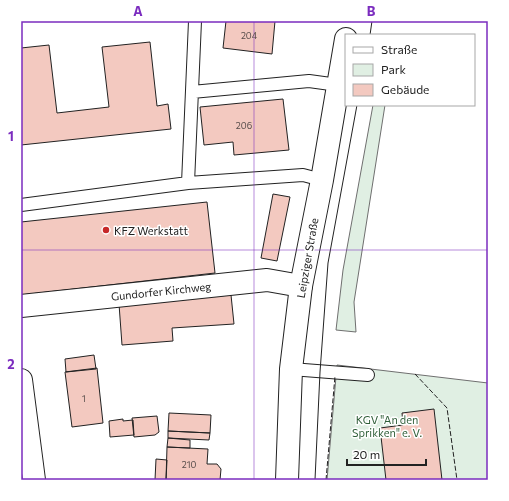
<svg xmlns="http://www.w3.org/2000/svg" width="509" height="501" font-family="Commissioner,sans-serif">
<rect width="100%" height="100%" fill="#fff"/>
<!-- green -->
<path fill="#e0efe3" stroke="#6f6f6f" d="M373,105H385L354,302L356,332L336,330L343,270Z
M337,365L488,383V480H327Z"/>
<!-- building -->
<path fill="#f3c9c0" stroke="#222" d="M226,21H275L272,54L223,48Z
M150,42L157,106L168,104L171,129L21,145V48L49,45L57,113L109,107L102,47Z
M283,99L289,150L234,155L233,142L204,145L200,107Z
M273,194L290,197L277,261L261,258Z
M207,202L215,273L21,295V222Z
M231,295L234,324L172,328L173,341L122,345L119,304Z
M94,355L96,369L66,372L65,359Z
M97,368L103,423L72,427L65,372Z
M434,409L442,480H386L380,428L403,425L402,413Z
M169,413L211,415L210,433L168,431Z
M157,416L159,432L155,435L134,437L132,418Z
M123,419V421L133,420L134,435L110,437L109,421Z
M168,431L210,433L209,440L168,438Z
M168,438L190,440V448L167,447Z
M167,447L208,449L207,464H217L221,469L220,480H166Z
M156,459L167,460L166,480H155Z"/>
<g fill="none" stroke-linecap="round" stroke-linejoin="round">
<!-- service casing -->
<g stroke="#222" stroke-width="14">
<path id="service" d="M192,92L309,81L338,85
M188,183L195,21
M21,205L188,183L303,175L322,180
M291,369L368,375"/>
</g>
<!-- minor casing -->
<g stroke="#222" stroke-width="24">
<path id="minor" d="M21,306L267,280L301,286
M21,380L34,480"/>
</g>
<!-- tertiary casing -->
<g stroke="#222" stroke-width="24">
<path id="tertiary" d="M287,480L291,369L301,286L322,180L346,39"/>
</g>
<!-- service -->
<use href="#service" stroke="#fff" stroke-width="12"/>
<!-- minor -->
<use href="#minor" stroke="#fff" stroke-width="22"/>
<!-- tertiary -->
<use href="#tertiary" stroke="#fff" stroke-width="22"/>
<!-- tram -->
<path stroke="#222" stroke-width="1" d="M370,35L372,21
M315,480L320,372L328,263L357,105"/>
<!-- fence -->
<path stroke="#222" stroke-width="1" stroke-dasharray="5 2" stroke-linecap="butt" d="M415,374L447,408L457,480
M326,480L335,376"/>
</g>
<!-- grid -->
<path fill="none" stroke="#7b2cbf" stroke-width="1" stroke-opacity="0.55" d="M254,21V480M21,250H488"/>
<!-- markers -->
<circle fill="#c62828" stroke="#fff" stroke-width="1.5" cx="106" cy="230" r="4"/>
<g text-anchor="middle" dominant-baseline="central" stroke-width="3" stroke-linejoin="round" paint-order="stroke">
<!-- number labels -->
<g font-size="9" fill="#564c4a">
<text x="249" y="35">204</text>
<text x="244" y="125">206</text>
<text x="84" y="398">1</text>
<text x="189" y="464">210</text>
</g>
<!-- poi labels -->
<g font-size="11" fill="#222" stroke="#fff" text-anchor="start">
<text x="114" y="230">KFZ Werkstatt</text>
</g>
<!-- street labels -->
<g font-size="11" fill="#222" stroke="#fff">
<text transform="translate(307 258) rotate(-80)">Leipziger Straße</text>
<text transform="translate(161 291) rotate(-6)">Gundorfer Kirchweg</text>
</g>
<!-- park labels -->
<g font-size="11" fill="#2f5e38" stroke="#fff">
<text x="387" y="419">KGV "An den<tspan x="387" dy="13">Sprikken" e. V.</tspan></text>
</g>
</g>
<!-- border -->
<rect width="509" height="501" fill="none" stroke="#ffffff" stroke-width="44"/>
<!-- legend -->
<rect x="345" y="34" width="130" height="72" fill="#ffffff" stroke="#a7a7a7"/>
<rect x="353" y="47" width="20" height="6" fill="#ffffff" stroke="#a7a7a7"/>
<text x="381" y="54" font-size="12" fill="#222222">Straße</text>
<rect x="353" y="64" width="20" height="12" fill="#e0efe3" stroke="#a7a7a7"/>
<text x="381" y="74" font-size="12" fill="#222222">Park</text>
<rect x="353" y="84" width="20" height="12" fill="#f3c9c0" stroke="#a7a7a7"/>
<text x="381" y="94" font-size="12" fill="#222222">Gebäude</text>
<!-- scale -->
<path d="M347 459v6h79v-6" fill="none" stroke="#222222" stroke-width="2"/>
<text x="353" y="459" font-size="12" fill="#222222" stroke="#ffffff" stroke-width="3" paint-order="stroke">20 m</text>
<rect x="22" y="22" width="465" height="457" fill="none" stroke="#7b2cbf" stroke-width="1.5"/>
<g font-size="13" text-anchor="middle" font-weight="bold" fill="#7b2cbf">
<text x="138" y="16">A</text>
<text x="371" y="16">B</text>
<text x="11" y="141">1</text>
<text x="11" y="369">2</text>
</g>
</svg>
